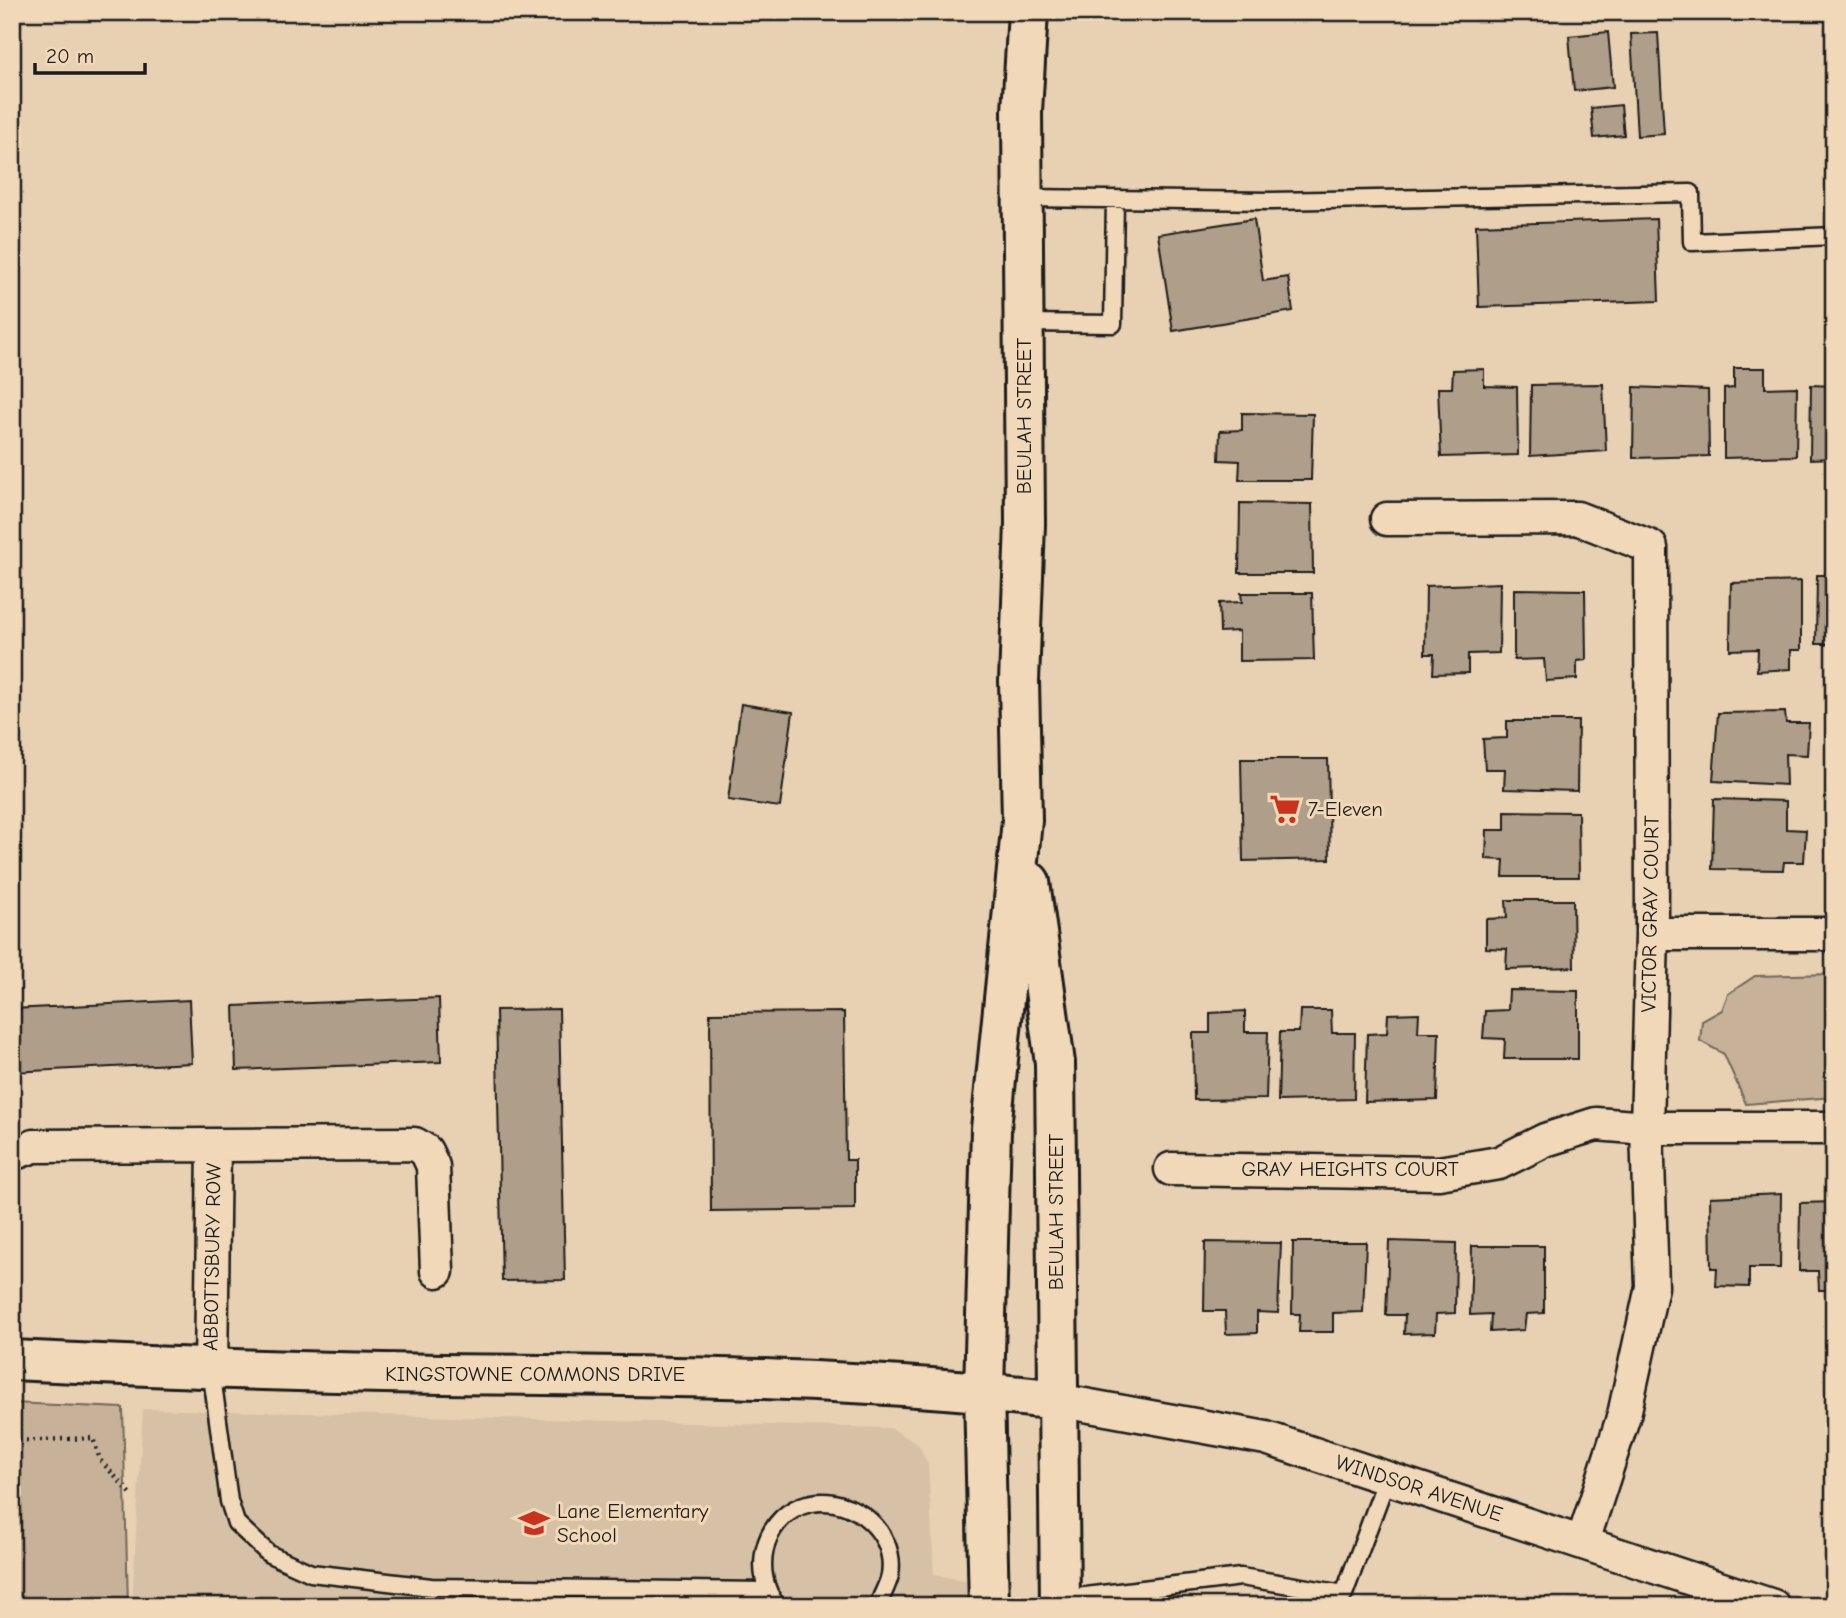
<svg xmlns="http://www.w3.org/2000/svg" width="1846" height="1618" font-family="'Comic Neue',sans-serif">
<rect width="100%" height="100%" fill="#e8d0b2"/>
<filter id="ink" filterUnits="userSpaceOnUse"><feTurbulence type="fractalNoise" baseFrequency=".0143" numOctaves="2"/><feDisplacementMap in="SourceGraphic" scale="14" xChannelSelector="R" yChannelSelector="G"/><feConvolveMatrix kernelMatrix="1 2 1 2 8 2 1 2 1" color-interpolation-filters="sRGB"/></filter>
<g filter="url(#ink)">
<!-- built -->
<path fill="#d7c1a6" d="M143,1409L891,1428L918,1444L928,1464L934,1574L986,1586L988,1606H132Z"/>
<!-- green -->
<path fill="#c7b299" stroke="#72675a" stroke-width="2" d="M1834,974V1097L1746,1104L1724,1054L1700,1041L1702,1021L1722,1010L1728,994L1755,976Z
M12,1403L123,1408L128,1606H12Z"/>
<!-- building -->
<path fill="#af9e89" stroke="#1c1c1c" stroke-width="2" d="M1608,32L1613,87L1574,91L1569,36Z
M1658,33L1664,134L1637,136L1631,34Z
M1621,105L1624,135L1594,138L1591,108Z
M1254,219L1263,281L1288,277L1293,311L1173,331L1158,234Z
M1656,219L1659,301L1479,307L1476,225Z
M1734,368H1765V388L1797,387L1796,456L1724,458V389L1734,388Z
M1484,369V386L1517,387L1518,455L1441,457L1438,388H1452L1453,370Z
M1603,384L1606,451L1530,456L1531,385Z
M1811,385L1834,386V458L1810,459Z
M1634,387L1708,390L1709,456L1633,458Z
M1242,413L1313,414L1311,480H1239L1240,461L1219,460L1220,431L1242,430Z
M1240,503L1312,504L1313,573H1239Z
M1817,575H1834V644H1816Z
M1801,581V650H1791V669L1757,671L1758,649L1730,650L1731,583Z
M1500,583L1499,653L1468,654V673L1433,674L1434,654H1425L1426,586Z
M1514,589L1585,590L1586,660L1577,661V679L1546,681L1544,659L1514,660Z
M1241,593H1312L1314,660L1239,661V631L1220,632L1219,603L1242,602Z
M741,704L793,712L780,807L728,800Z
M1785,712L1786,723H1809L1807,755L1785,754L1786,785L1713,781L1718,713Z
M1507,721H1578L1577,791L1504,789L1505,769H1485L1483,739L1507,738Z
M1241,759H1328L1330,859L1243,861Z
M1714,799L1786,801V829L1806,830L1804,862H1784L1783,870L1712,869Z
M1505,811L1578,812L1579,877H1503L1504,860L1486,859L1487,830H1505Z
M1506,900H1573L1574,967L1506,969L1507,949L1486,948V919L1507,918Z
M1509,990L1578,991V1059H1504L1505,1039L1483,1038L1485,1011L1508,1010Z
M439,998L441,1062L236,1070L234,1006Z
M189,1000L192,1063L12,1072V1009Z
M559,1009L565,1280L502,1281L496,1010Z
M1300,1010H1331L1332,1033H1355L1354,1099L1278,1101L1280,1032H1299Z
M1245,1011V1032H1268L1266,1099L1194,1100L1193,1033H1210V1013Z
M844,1012L846,1160H855V1209L711,1211L710,1013Z
M1419,1013L1418,1032H1439L1437,1100L1365,1102L1367,1034L1387,1033L1388,1014Z
M1781,1194L1780,1268H1749V1287L1716,1286L1717,1268H1711L1710,1197Z
M1834,1202V1290H1819L1818,1271H1799L1800,1203Z
M1389,1241L1456,1243L1455,1313L1436,1314L1435,1333L1404,1334L1405,1315H1386Z
M1205,1242L1281,1243L1278,1313L1257,1312V1333L1226,1334L1225,1311H1204Z
M1293,1242H1366L1363,1312L1333,1313V1332H1299L1300,1314H1292Z
M1472,1246H1544V1313L1526,1314L1524,1330L1490,1332L1491,1314L1470,1315Z"/>
<g fill="none" stroke-linecap="round" stroke-linejoin="round">
<!-- lane casing -->
<g stroke="#1c1c1c" stroke-width="21">
<path id="lane" d="M1023,198L1271,201L1691,193L1692,242L1834,236
M1024,323L1113,324L1115,199
M211,1369L229,1501L236,1523L269,1554L311,1573L431,1587L766,1591
M1061,1599L1241,1577L1344,1594L1387,1478
M777,1606C752,1574 761,1522 801,1506C844,1489 898,1528 890,1575C888,1585 881,1596 878,1606"/>
</g>
<!-- street casing -->
<g stroke="#1c1c1c" stroke-width="37">
<path id="street" d="M1387,519L1577,518L1651,547L1652,934L1647,1128L1652,1287L1624,1415L1583,1541
M1652,934H1834
M12,1154L34,1146L214,1145
M1171,1169L1439,1173L1499,1163L1545,1140L1596,1124L1647,1128H1834
M211,1369L214,1145L415,1144L426,1151L433,1166L437,1271
M1057,1400L1266,1438L1773,1606"/>
</g>
<!-- secondary casing -->
<g stroke="#1c1c1c" stroke-width="44">
<path id="secondary" d="M1030,882L1055,1063L1060,1606
M12,1360C156,1367 301,1372 445,1374C649,1376 854,1376 1057,1400
M989,1606L984,1391L991,1129L1022,820L1019,681L1025,524L1022,111L1028,12"/>
</g>
<!-- path -->
<path stroke="#1c1c1c" stroke-width="4.5" stroke-dasharray="2 5" stroke-linecap="butt" d="M12,1441L93,1438L100,1460L133,1496"/>
<!-- lane -->
<use href="#lane" stroke="#f1d8b8" stroke-width="16"/>
<!-- street -->
<use href="#street" stroke="#f1d8b8" stroke-width="32"/>
<!-- secondary -->
<use href="#secondary" stroke="#f1d8b8" stroke-width="38"/>
</g>
</g>
<!-- icons -->
<defs>
<g id="supermarket-bare" transform="scale(2.415)"><path d="M-6-5.5h2.5l.6 2H6L4.5 2H-2.5L-4.4-4H-6ZM-1.5 3.2a1.3 1.3 0 1 0 .1 0ZM3 3.2a1.3 1.3 0 1 0 .1 0Z" fill="#c8321e" stroke="#f1d8b8" stroke-width="2.5" paint-order="stroke"/></g>
<g id="school-bare" transform="scale(2.415)"><path d="M0-5L7-2L0 1L-7-2ZM-4 1L0 2.5L4 1V4Q0 6-4 4Z" fill="#c8321e" stroke="#f1d8b8" stroke-width="2.5" paint-order="stroke"/></g>
</defs>
<g fill-rule="evenodd">
<use href="#supermarket-bare" x="1285" y="809"/>
<use href="#school-bare" x="534" y="1523"/>
</g>
<g text-anchor="middle" dominant-baseline="central" stroke-width="6" stroke-linejoin="round" paint-order="stroke">
<!-- street labels -->
<g font-size="21" fill="#1c1c1c" stroke="#f1d8b8">
<text transform="translate(1024 416) rotate(-90)">BEULAH STREET</text>
<text transform="translate(1650 914) rotate(-89)">VICTOR GRAY COURT</text>
<text x="1350" y="1169">GRAY HEIGHTS COURT</text>
<text transform="translate(1056 1212) rotate(-90)">BEULAH STREET</text>
<text transform="translate(212 1257) rotate(-89)">ABBOTTSBURY ROW</text>
<text x="535" y="1374">KINGSTOWNE COMMONS DRIVE</text>
<text transform="translate(1419 1488) rotate(18)">WINDSOR AVENUE</text>
</g>
<!-- poi labels -->
<g font-size="21" fill="#1c1c1c" stroke="#f1d8b8" text-anchor="start">
<text x="1308" y="809">7-Eleven</text>
<text x="557" y="1511">Lane Elementary<tspan x="557" dy="24">School</tspan></text>
</g>
</g>
<!-- margin -->
<rect width="1846" height="1618" fill="none" stroke="#f1d8b8" stroke-width="42"/>
<rect x="21" y="21" width="1804" height="1576" fill="none" stroke="#1c1c1c" stroke-width="2.5" filter="url(#ink)"/>
<!-- scale -->
<path d="M35 63v10h110v-10" fill="none" stroke="#1c1c1c" stroke-width="3.5"/>
<text x="46" y="63" font-size="21" fill="#1c1c1c" stroke="#f1d8b8" stroke-width="5" paint-order="stroke">20 m</text>
</svg>
